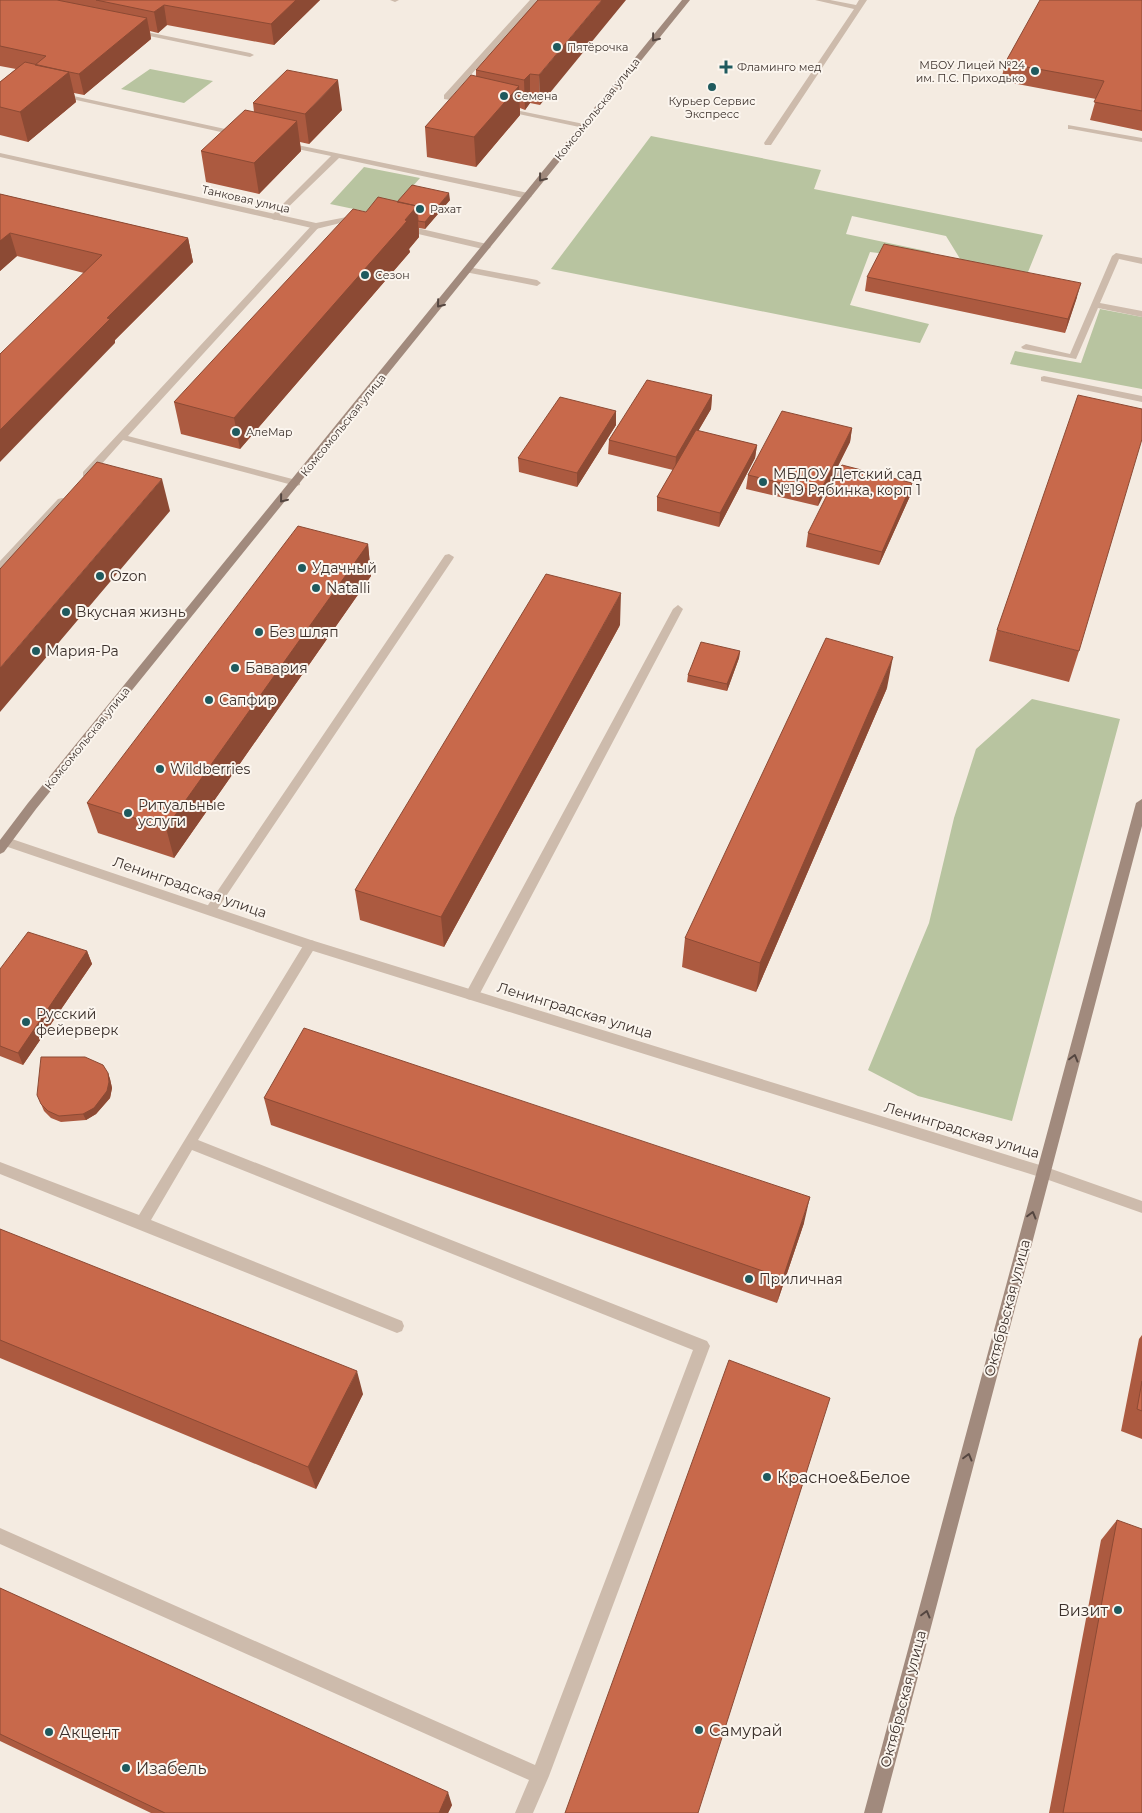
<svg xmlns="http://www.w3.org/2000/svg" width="1142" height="1813" font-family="Montserrat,sans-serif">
<rect width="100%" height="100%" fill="#f4ebe1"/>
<!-- green -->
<path fill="#b8c4a0" d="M150,69L213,81L184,103L121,89Z
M651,136L821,170L814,189L1043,235L1026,277L962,262L946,236L852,216L846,234L931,252L926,259L870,252L850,305L929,324L920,343L551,269Z
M364,167L420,178L387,216L330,204Z
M1100,309L1142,317V389L1010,364L1015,351L1081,363Z
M1032,699L1120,719L1012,1121L918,1096L868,1070L929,923L954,818L976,749Z"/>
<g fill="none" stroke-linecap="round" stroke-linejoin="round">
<!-- service -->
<path fill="#cdbbac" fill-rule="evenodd" d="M390,0H399L395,2Z
M530,0H538L452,96L470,99V103L444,99V95Z
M815,0H830L856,5L859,0H867L771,145H765L764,143L854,9Z
M132,29L250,53L254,55L250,57L135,33L131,31Z
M55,92L239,132L243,134L239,136L58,96H55Z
M501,107L584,124L588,126L584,128L504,111H501Z
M1068,125L1142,138V142L1071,129H1068Z
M283,142L528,193L532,196L528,199L339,158L275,220L272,219V215L331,156L283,146Z
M313,224L320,226L128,436L300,481V485L296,486L123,440L91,476H83V472Z
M1116,253L1142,258V264L1119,259L1100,303L1142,311V317L1098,308L1076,359L1023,349L1021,347L1026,344L1070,354L1112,256Z
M468,267L537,280L541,283L537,286L465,272V268Z
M1044,376L1142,396V402L1041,381V377Z
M62,498L66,499V503L4,569L0,570V561L58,499Z
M449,554L454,557L453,559L214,914H206L204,911L206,908L445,555Z
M678,605L683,609L477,999L472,1000L467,999L465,995L467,991L673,609Z
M310,940L314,941L316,945L314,949L198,1140L707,1341L710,1346L549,1776L533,1813H515L529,1780L0,1544V1528L535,1765L693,1350L192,1150L151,1220L402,1321L404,1326L402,1331L397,1333L0,1174V1162L139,1215L306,941Z"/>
<!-- minor -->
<path fill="#cdbbac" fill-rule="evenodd" d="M0,153L316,223L357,215L361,218L316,229L0,157Z
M404,225L487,244L491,247L487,250L401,230V226Z"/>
<!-- tertiary -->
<path fill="#cdbbac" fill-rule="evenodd" d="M6,837L311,940L1043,1166L1142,1201V1213L1043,1178L310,950L2,845L0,842Z"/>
<!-- secondary -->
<path fill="#a18a7d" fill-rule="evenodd" d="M682,0H690L36,809L4,852L0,854V840L28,803Z
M1142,799V826L882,1813H864L1136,803Z"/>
</g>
<!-- wall -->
<path fill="#ac5a40" d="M0,0H320L274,45L167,25L158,33L150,31L151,39L84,95L74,93L76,102L28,142L0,135V82L16,69L0,66Z
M538,0L540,105L530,103L525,110L520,108V115L476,167L427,157L425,127L476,77V70Z
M1142,0V131L1090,120L1096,99L1001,81L1005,63Z
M253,103L342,110L309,144L300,142L301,151L259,194L206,182L201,151L254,112Z
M0,194L188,238L193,262L115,340V343L84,273L17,256L0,271Z
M450,200L425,229L419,228V237L409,249L410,252L240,449L181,434L174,402L366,212L397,202Z
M867,277L1077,297L1065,333L865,291Z
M712,395L711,409L698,431L757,445L755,458L719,527L657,511V497L673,470L608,454L609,440Z
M616,411V425L577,487L519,472L518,458Z
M852,428L850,442L818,506L746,489L748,475Z
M910,496L879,565L806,547L808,533Z
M368,544L371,576L174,858L98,833L87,803Z
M620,625L444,947L360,920L355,890Z
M997,630L1079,651L1069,682L989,661Z
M740,651L739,658L727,691L687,682L688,675Z
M887,688L756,992L682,967L685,938Z
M87,951L92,964L23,1065L0,1056V969Z
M108,1073L110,1079L112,1088L110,1098L96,1114L86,1120L61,1122L51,1118L44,1111L41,1104Z
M264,1098L804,1223L777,1303L271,1125Z
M0,1229L363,1394L316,1489L0,1358Z
M1142,1335V1439L1121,1431L1139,1339Z
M1117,1520L1142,1813H1049L1101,1540Z
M0,1588L452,1805L448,1813H151L0,1741Z"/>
<!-- shaded-wall -->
<path fill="#8c4a34" d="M296,0H320L274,45L271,24Z
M602,0H626L540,105L539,75Z
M164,5L167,25L158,33L154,12Z
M147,18L151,39L84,95L79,74Z
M69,72L76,102L28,142L20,112Z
M530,74V103L525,110L524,80Z
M338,80L342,110L309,144L305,114Z
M519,86L520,115L476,167L474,137Z
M297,121L301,151L259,194L254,163Z
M449,193L450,200L425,229V222Z
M417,206L419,237L409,249L410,252L240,449L234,418Z
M10,233L17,256L0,271V241Z
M188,238L193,262L115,340V343L0,462V430L107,318Z
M1081,283L1077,297L1065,333L1068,319Z
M712,395L711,409L675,471L676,457Z
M616,411V425L577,487V473Z
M852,428L850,442L818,506L820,492Z
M757,445L755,458L719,527L720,513Z
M162,479L170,511L0,712V668Z
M912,483L910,496L879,565L882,552Z
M368,544L371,576L174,858L166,828Z
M621,593L620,625L444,947L441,917Z
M740,651L739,658L727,691V684Z
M893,657L887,688L756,992L760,963Z
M87,951L92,964L23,1065L18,1053Z
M108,1073L110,1079L112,1088L110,1098L96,1114L86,1120L83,1114Z
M810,1197L804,1223L777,1303L783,1278Z
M357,1371L363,1394L316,1489L308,1467Z
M448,1792L452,1805L448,1813H439Z"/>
<!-- building -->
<path fill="#c8694b" stroke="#8c4a34" d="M0,0H57L147,18L79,74L35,65L46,56L0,46Z
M96,0H296L271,24L164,5L154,12Z
M538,0H602L539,75L530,74L524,80L476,70Z
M1040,0H1142V111L1094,102L1104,81L1005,63Z
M25,62L69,72L20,112L0,107V82Z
M287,70L338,80L305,114L253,103Z
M471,75L519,86L474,137L425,127Z
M245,110L297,121L254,163L201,151Z
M412,185L449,193L425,222L418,221L417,206L397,202Z
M0,194L188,238L107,318L110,319L0,430V354L102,255L10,233L0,241Z
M378,197L417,206L405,220L407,221L234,418L174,402L353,209L366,212Z
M884,244L1081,283L1068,319L867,277Z
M647,380L712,395L676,457L609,440Z
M1078,395L1142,409V439L1079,651L997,630Z
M560,397L616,411L577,473L518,458Z
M782,411L852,428L820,492L748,475Z
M696,430L757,445L720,513L657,497Z
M97,462L162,479L0,668V569Z
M842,465L912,483L882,552L808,533Z
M298,526L368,544L166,828L87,803Z
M546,574L621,593L441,917L355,890Z
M826,638L893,657L760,963L685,938Z
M701,642L740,651L727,684L688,675Z
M28,932L87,951L18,1053L0,1046V969Z
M304,1028L810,1197L783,1278L264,1098Z
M41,1057H85L103,1065L108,1073L109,1082L107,1091L94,1108L83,1114L59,1116L48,1111L41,1104L37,1095Z
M0,1229L357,1371L308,1467L0,1340Z
M729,1360L830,1398L698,1813H565Z
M1142,1381V1411L1137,1409Z
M1117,1520L1142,1529V1813H1063Z
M0,1588L448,1792L439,1813H165L0,1734Z"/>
<!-- one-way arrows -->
<defs><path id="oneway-chevron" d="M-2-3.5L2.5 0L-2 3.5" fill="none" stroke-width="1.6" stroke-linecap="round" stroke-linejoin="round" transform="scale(1.25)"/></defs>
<g stroke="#544640">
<use href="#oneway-chevron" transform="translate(655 38) rotate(129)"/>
<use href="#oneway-chevron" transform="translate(542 178) rotate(128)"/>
<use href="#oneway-chevron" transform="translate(440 304) rotate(129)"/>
<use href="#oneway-chevron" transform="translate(283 499) rotate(129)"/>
<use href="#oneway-chevron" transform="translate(1074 1058) rotate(-75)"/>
<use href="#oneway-chevron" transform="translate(1032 1215) rotate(-75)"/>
<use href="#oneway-chevron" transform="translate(968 1457) rotate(-75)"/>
<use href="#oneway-chevron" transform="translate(926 1614) rotate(-75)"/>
</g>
<!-- markers -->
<g fill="#1f5a5e" stroke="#fbf5ee" stroke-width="2">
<circle cx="557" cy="47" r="5"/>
<path d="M723.5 59.5h5v5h5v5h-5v5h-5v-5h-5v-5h5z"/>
<circle cx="1035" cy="71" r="5"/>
<circle cx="712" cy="87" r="5"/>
<circle cx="504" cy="96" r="5"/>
<circle cx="420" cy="209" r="5"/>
<circle cx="365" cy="275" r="5"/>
<circle cx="236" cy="432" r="5"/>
<circle cx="763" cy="482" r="5"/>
<circle cx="302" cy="568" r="5"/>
<circle cx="100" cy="576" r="5"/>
<circle cx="316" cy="588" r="5"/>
<circle cx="66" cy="612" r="5"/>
<circle cx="259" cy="632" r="5"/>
<circle cx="36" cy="651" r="5"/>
<circle cx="235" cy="668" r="5"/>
<circle cx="209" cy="700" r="5"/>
<circle cx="160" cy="769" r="5"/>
<circle cx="128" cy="813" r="5"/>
<circle cx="26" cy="1022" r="5"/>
<circle cx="749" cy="1279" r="5"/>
<circle cx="767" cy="1477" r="5"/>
<circle cx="1118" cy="1610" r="5"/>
<circle cx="699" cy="1730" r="5"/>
<circle cx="49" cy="1732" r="5"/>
<circle cx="126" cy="1768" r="5"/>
</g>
<g text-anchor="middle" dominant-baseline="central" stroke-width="4" stroke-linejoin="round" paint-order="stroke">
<!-- far-poi labels -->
<g font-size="11" fill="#3b302b" stroke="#fbf5ee" text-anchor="start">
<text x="567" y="47">Пятёрочка</text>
<text x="1025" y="65" text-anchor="end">МБОУ Лицей №24<tspan x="1025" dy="13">им. П.С. Приходько</tspan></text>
<text x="737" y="67">Фламинго мед</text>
<text x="514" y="96">Семена</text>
<text x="712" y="101" text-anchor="middle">Курьер Сервис<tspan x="712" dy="13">Экспресс</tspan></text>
<text x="430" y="209">Рахат</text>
<text x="375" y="275">Сезон</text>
<text x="246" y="432">АлеМар</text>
</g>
<!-- far-street labels -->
<g font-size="11" fill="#3b302b" stroke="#fbf5ee">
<text transform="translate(597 109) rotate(-51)">Комсомольская улица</text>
<text transform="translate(246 199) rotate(13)">Танковая улица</text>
<text transform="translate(343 425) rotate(-51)">Комсомольская улица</text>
<text transform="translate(87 738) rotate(-51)">Комсомольская улица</text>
</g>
<!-- poi labels -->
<g font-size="14" fill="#3b302b" stroke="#fbf5ee" text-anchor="start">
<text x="773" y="474">МБДОУ Детский сад<tspan x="773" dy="16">№19 Рябинка, корп 1</tspan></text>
<text x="312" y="568">Удачный</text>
<text x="110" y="576">Ozon</text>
<text x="326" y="588">Natalli</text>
<text x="76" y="612">Вкусная жизнь</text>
<text x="269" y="632">Без шляп</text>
<text x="46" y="651">Мария-Ра</text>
<text x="245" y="668">Бавария</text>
<text x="219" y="700">Сапфир</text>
<text x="170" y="769">Wildberries</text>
<text x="138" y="805">Ритуальные<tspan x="138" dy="16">услуги</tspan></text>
<text x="36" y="1014">Русский<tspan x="36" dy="16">фейерверк</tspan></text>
<text x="759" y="1279">Приличная</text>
</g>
<!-- street labels -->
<g font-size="14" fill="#3b302b" stroke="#fbf5ee">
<text transform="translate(190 887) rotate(19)">Ленинградская улица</text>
<text transform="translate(575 1010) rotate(17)">Ленинградская улица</text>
<text transform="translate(962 1130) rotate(17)">Ленинградская улица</text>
<text transform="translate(1007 1308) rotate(-75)">Октябрьская улица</text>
<text transform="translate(903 1699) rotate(-75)">Октябрьская улица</text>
</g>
<!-- near-poi labels -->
<g font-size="16" fill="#3b302b" stroke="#fbf5ee" text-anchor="start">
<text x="777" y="1477">Красное&amp;Белое</text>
<text x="1108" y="1610" text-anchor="end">Визит</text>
<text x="709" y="1730">Самурай</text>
<text x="59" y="1732">Акцент</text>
<text x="136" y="1768">Изабель</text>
</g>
</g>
</svg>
